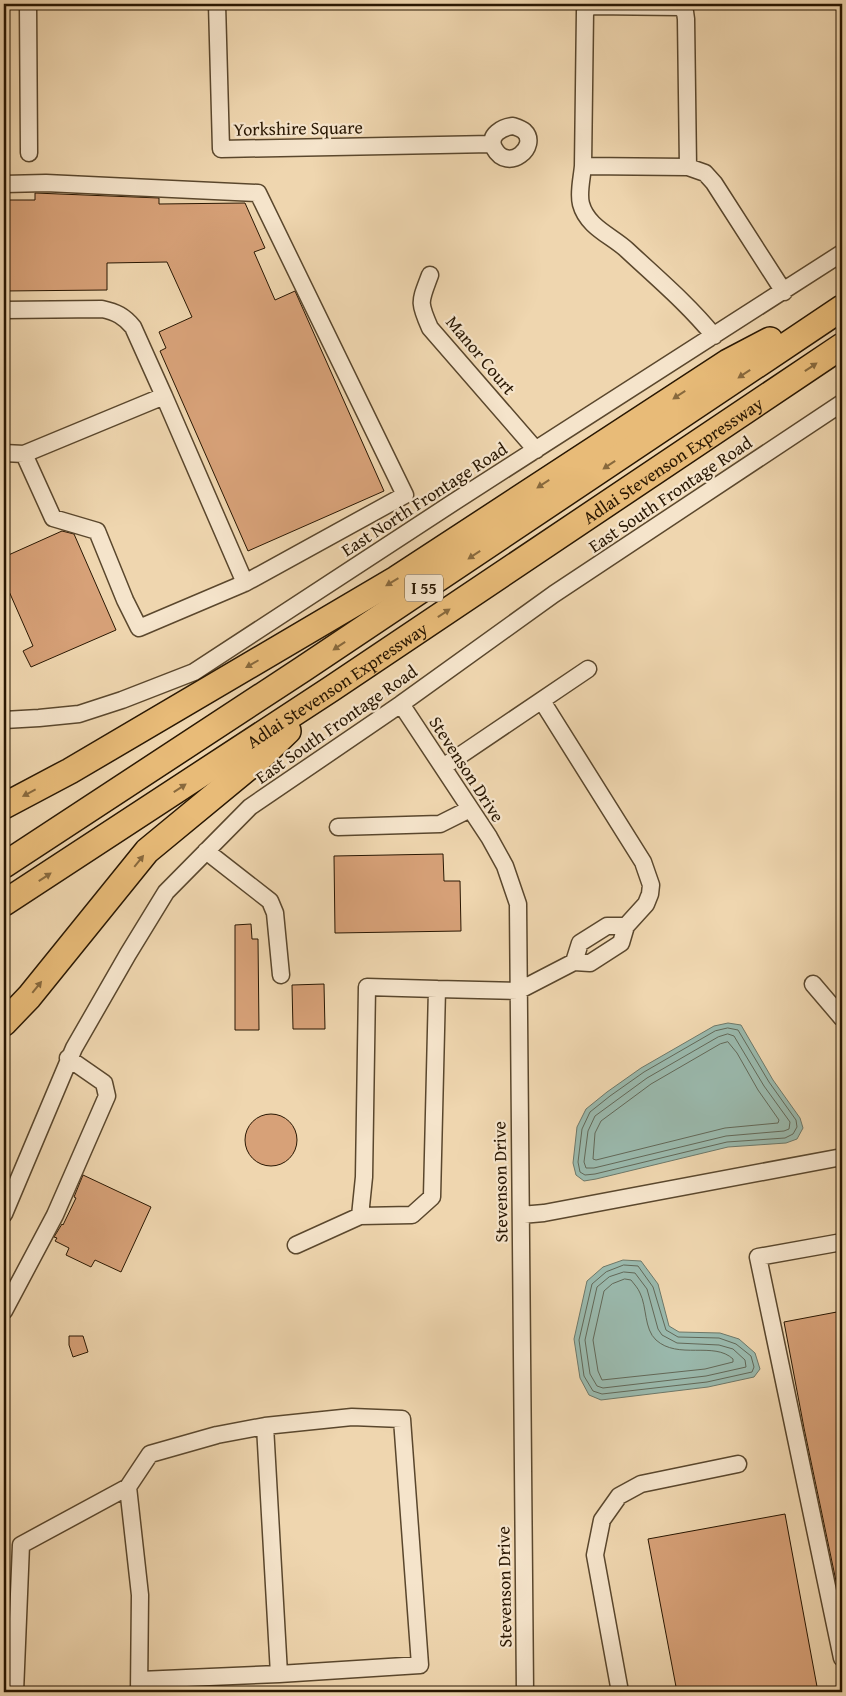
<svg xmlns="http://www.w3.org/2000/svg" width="846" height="1696" font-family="'Gentium Book Plus',serif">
<rect width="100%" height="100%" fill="#efd6af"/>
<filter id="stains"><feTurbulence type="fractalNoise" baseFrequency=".004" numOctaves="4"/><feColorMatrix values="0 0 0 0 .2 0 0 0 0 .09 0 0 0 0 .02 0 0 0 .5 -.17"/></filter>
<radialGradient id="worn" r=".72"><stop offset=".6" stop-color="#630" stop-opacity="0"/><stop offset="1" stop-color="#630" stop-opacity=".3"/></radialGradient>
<!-- water -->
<path fill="#9ab9ad" stroke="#6d7869" d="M728,1023L741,1025L773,1080L800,1118L803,1128L797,1139L786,1143L728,1147L596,1179L584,1181L576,1175L573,1163L577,1127L586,1109L607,1092L641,1068L714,1026Z
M623,1260L641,1261L658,1284L669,1326L679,1332L720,1333L739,1339L755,1353L760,1369L754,1377L708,1387L601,1400L589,1395L580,1378L574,1339L587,1281L603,1267Z"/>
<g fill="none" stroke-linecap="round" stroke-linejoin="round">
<!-- shore -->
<path stroke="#626858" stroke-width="1" d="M728,1028L738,1030L769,1082L796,1120L797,1127L793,1134L785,1138L727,1142L595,1174L585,1175L580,1172L578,1162L582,1129L590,1112L610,1096L644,1072L715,1031Z
M728,1034L734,1036L764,1086L790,1122L789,1129L784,1131L726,1136L594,1168H586L584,1162L588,1131L595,1116L647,1078L718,1037Z
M728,1042L737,1053L758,1090L779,1120L778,1123L725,1128L596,1160L593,1159L595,1133L601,1121L651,1084L720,1044Z
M624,1265L638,1266L653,1287L666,1330L678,1337L719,1338L736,1344L751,1356L754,1367L752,1372L707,1382L602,1394L593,1391L584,1376L579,1340L592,1284L606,1272Z
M624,1272L635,1273L647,1289L658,1329L662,1335L677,1343L719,1345L733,1349L745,1360L746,1367L706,1376L603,1388L597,1386L590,1374L585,1340L597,1287L609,1277Z
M625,1279L631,1280C634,1284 638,1288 640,1293C647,1307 644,1329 656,1340C678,1360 714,1341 733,1359V1362L705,1369L602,1380L598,1371L593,1340L604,1291L612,1284Z"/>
</g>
<!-- building -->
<path fill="#d7a178" stroke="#291702" d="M35,193L159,198V204L245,203L265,248L254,252L275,300L295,291L384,491L248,551L160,351L166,348L159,332L192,317L167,262L107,263V290L4,291V200H35Z
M62,531L74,534L116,630L31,667L23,651L33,646L4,580V557Z
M443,854L444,881H460L461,931L335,933L334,856Z
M251,924L252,939H258L259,1030H235V925Z
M324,984L325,1029H293L292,985Z
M245 1140a26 26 0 1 1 52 0a26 26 0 1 1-52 0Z
M83,1175L151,1207L121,1272L95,1260L91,1267L66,1255L69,1248L55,1241L57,1238L54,1237L62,1224L63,1225L76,1198L74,1197Z
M842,1311V1604L841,1605L804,1428L784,1322Z
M69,1336H83L88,1352L73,1357L69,1345Z
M785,1514L818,1692H677L648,1539Z"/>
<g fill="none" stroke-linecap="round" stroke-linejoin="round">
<!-- minor casing -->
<g stroke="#5a472d" stroke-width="19">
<path id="minor" d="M28,4L29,153
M217,4L221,149L492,144
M513,126C516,127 522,129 524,131C540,146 508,174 494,148C487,135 503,127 513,126Z
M583,166L585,11L591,6L680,7L685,12L686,19L688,167
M4,184L46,183L258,193L405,495L245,583
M430,275C420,302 418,301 430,328L536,450
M4,310L102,309C116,312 124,316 133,327L164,396
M714,336C688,304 657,278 627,250C612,236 587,227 581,204C578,193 582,178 583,166L688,167L705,173L714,183L784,292
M4,453L24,454L164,396L245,583L139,628L125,600L97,531L53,518L24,454
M401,704L489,837L505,866L518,904L525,1692
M4,720L39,718L79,714L122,700L194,672L454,502L842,253
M443,767L588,669
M338,827L440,824L470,809
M206,851L270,901L275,913L281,975
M574,962L580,943L607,926H626
M813,984L842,1018
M4,1214L74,1048L128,954L166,892L250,807L401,704L554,594L842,403
M521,1215L544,1213L842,1157
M360,1216L364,1177L367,987L437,989
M842,1242L758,1257L842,1658
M296,1245L360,1216L412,1215L432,1197L437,989L518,991L574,962L590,963L621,943L626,926L646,904L650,894L651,885L643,862L542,701
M4,1311L55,1215L107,1096L104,1083L68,1058
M265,1426L279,1674
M15,1692L21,1545L128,1487
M139,1692L140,1595L128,1487L150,1454L217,1435L265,1426L352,1417L402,1419L420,1665L279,1674L140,1680
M620,1692L595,1555L602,1520L619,1496L641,1484L738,1464"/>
</g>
<!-- highway casing -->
<g stroke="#291702" stroke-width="28">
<g id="highway">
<path d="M4,806L70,771L396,579L728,362L770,340"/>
<path d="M4,865L303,669L842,308"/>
<path id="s1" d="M4,903L331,689L842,346"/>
<path d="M4,1023L29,997L147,851L261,757L288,731"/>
</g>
</g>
<!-- minor -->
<use href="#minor" stroke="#f5e4cb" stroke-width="16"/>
<!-- highway -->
<use href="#highway" stroke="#e8bb78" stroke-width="25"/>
</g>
<!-- one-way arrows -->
<defs><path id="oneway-solid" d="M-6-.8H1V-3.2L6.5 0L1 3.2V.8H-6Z" transform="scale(1.25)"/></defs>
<g fill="#88693d">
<use href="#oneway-solid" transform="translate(811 367) rotate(-34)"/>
<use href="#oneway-solid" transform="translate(744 374) rotate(146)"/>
<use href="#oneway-solid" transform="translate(679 395) rotate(147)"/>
<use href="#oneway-solid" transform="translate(609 465) rotate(146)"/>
<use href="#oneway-solid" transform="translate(543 484) rotate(147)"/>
<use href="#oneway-solid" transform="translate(474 555) rotate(146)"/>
<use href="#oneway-solid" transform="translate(392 582) rotate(149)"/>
<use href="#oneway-solid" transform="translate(444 613) rotate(-34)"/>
<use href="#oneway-solid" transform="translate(339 646) rotate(146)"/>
<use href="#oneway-solid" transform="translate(252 664) rotate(150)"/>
<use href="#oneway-solid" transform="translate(180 788) rotate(-33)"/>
<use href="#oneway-solid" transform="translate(29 793) rotate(152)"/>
<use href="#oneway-solid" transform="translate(139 861) rotate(-51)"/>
<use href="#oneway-solid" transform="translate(45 877) rotate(-33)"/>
<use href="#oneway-solid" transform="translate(37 987) rotate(-51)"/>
</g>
<g text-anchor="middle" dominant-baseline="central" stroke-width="4.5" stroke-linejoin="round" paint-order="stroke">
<!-- shield labels -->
<rect fill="#f5e4cb" stroke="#66543e" stroke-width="1" x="405" y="574.5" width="38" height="27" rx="4"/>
<g font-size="16" font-weight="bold" fill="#291702">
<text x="424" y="588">I 55</text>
</g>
<!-- street labels -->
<g font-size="18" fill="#291702" stroke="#f5e4cb">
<text transform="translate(298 128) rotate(-1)">Yorkshire Square</text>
<text transform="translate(481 355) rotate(50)">Manor Court</text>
<text stroke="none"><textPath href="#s1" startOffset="802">Adlai Stevenson Expressway</textPath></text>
<text transform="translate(670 494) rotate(-34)">East South Frontage Road</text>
<text transform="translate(424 499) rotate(-33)">East North Frontage Road</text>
<text stroke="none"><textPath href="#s1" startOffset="398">Adlai Stevenson Expressway</textPath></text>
<text transform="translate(336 724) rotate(-35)">East South Frontage Road</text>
<text transform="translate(467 769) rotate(57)">Stevenson Drive</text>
<text transform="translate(500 1182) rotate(-91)">Stevenson Drive</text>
<text transform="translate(504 1587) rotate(-91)">Stevenson Drive</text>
</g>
</g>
<!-- margin -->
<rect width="846" height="1696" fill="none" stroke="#efd6af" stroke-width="20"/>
<rect x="5" y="5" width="836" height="1686" fill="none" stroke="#291702" stroke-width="2.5"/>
<rect x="10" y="10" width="826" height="1676" fill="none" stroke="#291702"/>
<rect width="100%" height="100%" filter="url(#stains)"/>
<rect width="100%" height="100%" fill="url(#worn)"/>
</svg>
